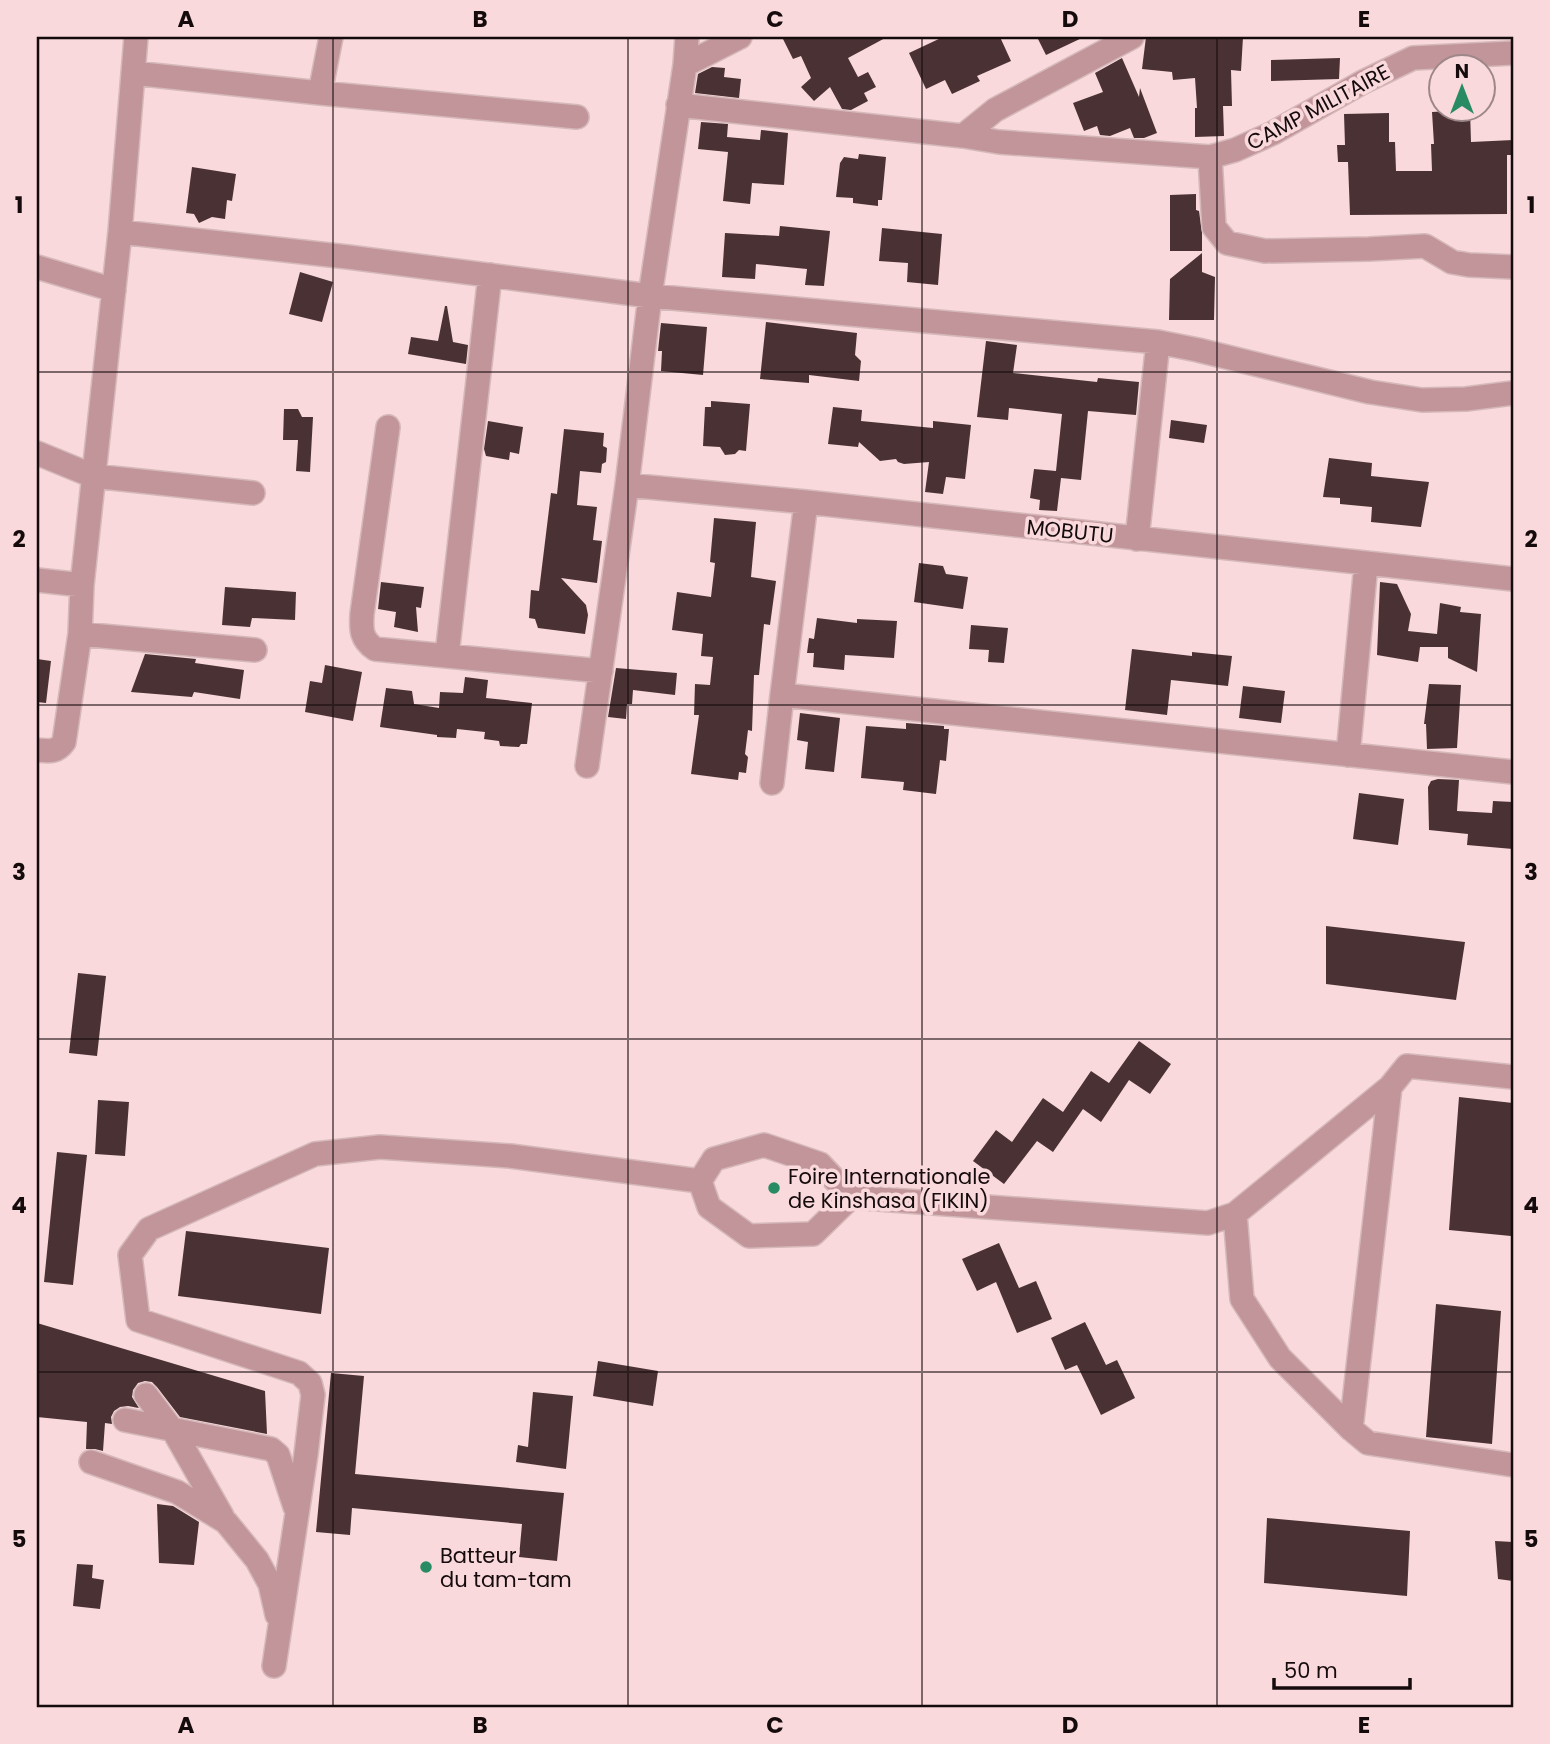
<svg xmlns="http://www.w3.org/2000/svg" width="1550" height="1744" font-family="Poppins,sans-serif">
<rect width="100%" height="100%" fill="#f9d9db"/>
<!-- building -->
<path fill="#4a3234" d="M782,37H887L848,58L858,77L868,72L876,87L864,93L868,101L851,110L842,109L830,87L814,101L801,87L811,78L801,56L793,59Z
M943,37H1000L1011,61L977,76L980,81L952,94L945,80L926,89L909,53Z
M1037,37H1084L1046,55Z
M1146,37H1243L1241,71L1231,70L1232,106H1223L1224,136L1195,137V108H1197L1195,78L1173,80L1172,72L1142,69Z
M1122,58L1139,97L1140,88L1157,133L1144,138H1134L1130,128L1110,136L1100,135L1097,126L1084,131L1073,103L1103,92L1095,73Z
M1340,58L1339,79L1271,81V60Z
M712,67L725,68L724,77L741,79L739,98L695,93L698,74Z
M1470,110L1471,142L1513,140V155H1507V214L1350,215L1348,162H1338L1337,145H1345L1344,114L1389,113V142H1395L1396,171H1432L1431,144H1434L1432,112Z
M701,122L728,124L727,137L760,140L761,130L788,133L784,185L752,183L750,204L723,201L728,152L698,149Z
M859,154L886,157L882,200H878V206L853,203V198L836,197L840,163L844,157L858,159Z
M192,167L236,174L232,201L227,200L225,219L212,217L199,223L194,214L186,213Z
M1196,194V210L1199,211L1202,233V251H1170V195Z
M780,226L830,231L824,286L805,285L807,269L756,264L755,279L722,277L725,233L779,236Z
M882,228L942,234L938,285L907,282L908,263L879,261Z
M1202,253V272L1215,277L1214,320H1169L1170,279Z
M300,272L333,282L322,322L289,314Z
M445,306H447L453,342L468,345L466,364L408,354L411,337L438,341Z
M766,322L857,333L855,355L861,361L859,381L809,375V383L760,379Z
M661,323L707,327L703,375L661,371L662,351H658Z
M986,341L1017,345L1013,373L1097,382L1098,378L1139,382L1136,415L1088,411L1081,480L1061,478L1057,511L1039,510L1040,500L1030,498L1034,469L1056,471L1062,414L1009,408L1008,420L977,417Z
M711,401L750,404L746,451L739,450L735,454L725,455L720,447L703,446L705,407H711Z
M833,407L862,410L861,421L933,428V421L971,425L965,479L946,477L943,494L925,492L929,462L904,464L898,462L896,459L880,461L859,442L858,447L828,444Z
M284,409H298L302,417H313L310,472L296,471L298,440H283Z
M1171,420L1207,425L1204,443L1169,438Z
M488,421L523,427L519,454L510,452L509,460L486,456L484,449Z
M564,429L604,433L603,446L607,448L606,462L602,464L601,473L580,471L577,505L597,507L593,540L602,541L597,583L561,578L586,605L588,615L585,634L538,628L535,619L529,618L531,590L539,591L551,493L557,494Z
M1329,458L1372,463L1371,476L1429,482L1421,527L1371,522L1372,507L1340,504V498L1323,497Z
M714,518L756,522L751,577L776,581L770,625L764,624L759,675H754L752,731L748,730L745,754L748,757L746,773L739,772L738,780L691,774L699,715H694L695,684L710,685L713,657L701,656L703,634L672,630L677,592L711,597L715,563L710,562Z
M919,563L943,566L946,574L968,577L963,609L914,602Z
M381,582L424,587L421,608L416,607L418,632L394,627L396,612L378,609Z
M1380,582L1397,584L1411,614L1408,631L1437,634L1440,603L1461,607L1460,612L1481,614L1477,672L1448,658V647H1420L1418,662L1377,655Z
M225,587L296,592L295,620L252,618L250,627L222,625Z
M817,618L857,623V619L897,621L894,658L845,655L844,670L813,667L814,653H807L809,638L814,639Z
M971,625L1008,628L1004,663L988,662L989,650L969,649Z
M1132,649L1192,656V652L1232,656L1228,686L1171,680L1167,715L1125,710Z
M145,654L196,659L195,663L244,670L240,699L194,692L192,697L131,692Z
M37,659L51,661L46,703L37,702Z
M325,665L362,672L353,721L305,712L310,681L322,683Z
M616,668L677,673L675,695L633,690L632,704H627L626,719L608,717Z
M465,677L488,680L486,698L532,703L527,744H521L519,747L500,746L499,741L484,739L485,732L457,729L456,738L437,737V735L380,727L386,688L412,691L414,704L439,708L440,692L463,693Z
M1429,684L1461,685L1457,748L1427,749L1426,724H1424Z
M1243,686L1285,691L1281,723L1239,718Z
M800,713L840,718L834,772L805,769L808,742L797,740Z
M906,723L944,726V729H949L946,761L940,760L936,794L903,790L904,782L861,778L866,726L906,729Z
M1438,779L1459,780L1457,811L1492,813L1493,801L1513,802V849L1467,845L1468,834L1429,830L1428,787L1431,781Z
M1359,793L1404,799L1398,845L1353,839Z
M1326,926L1465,942L1456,1000L1326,984Z
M78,973L106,976L97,1056L69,1053Z
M1139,1041L1171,1064L1150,1094L1129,1080L1101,1122L1083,1109L1053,1152L1037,1141L1004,1184L973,1161L996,1130L1012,1142L1043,1098L1063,1112L1091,1071L1109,1083Z
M1459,1097L1513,1103V1218L1511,1236L1449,1230Z
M98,1100L129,1102L125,1156L95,1154Z
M57,1152L87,1155L73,1285L44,1282Z
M186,1231L329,1248L321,1314L178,1296Z
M999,1243L1019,1288L1036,1281L1052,1319L1017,1333L996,1282L977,1291L962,1259Z
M1436,1304L1501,1311L1492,1444L1426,1437Z
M1085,1322L1106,1365L1117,1360L1135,1398L1101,1415L1077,1365L1065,1370L1051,1338Z
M37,1323L265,1391L267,1434L180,1417L157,1387L152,1382L145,1381L138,1383L133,1390L132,1397L139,1408L128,1406L120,1407L114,1411L111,1417L112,1424L105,1423L103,1451L95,1449H86L87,1422L37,1417Z
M598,1361L658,1371L653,1406L593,1396Z
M331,1373L364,1376L355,1474L564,1493L557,1561L519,1557L522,1524L352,1508L350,1535L316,1532Z
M533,1392L573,1396L566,1469L516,1462L518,1445L528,1447Z
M157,1504L173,1506L199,1522L194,1565L159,1563Z
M1267,1518L1410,1531L1407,1596L1264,1583Z
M1495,1541L1513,1542V1581L1498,1579Z
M77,1564L93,1565L92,1578L104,1580L100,1609L73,1606Z"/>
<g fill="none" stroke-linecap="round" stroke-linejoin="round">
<!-- minor casing -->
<g stroke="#d5b8ba" stroke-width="26">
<path id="minor" d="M1513,53L1413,58L1363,82L1273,133L1235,150L1210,157L1214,227L1227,243L1265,251L1369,249L1425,246L1452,262L1469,265L1513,267
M685,65L740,37
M133,73L320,93L577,117
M320,93L331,37
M678,105L963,136L999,142L1210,157
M963,136L995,110L1132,37
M120,232L348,257L650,296L1158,342L1198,350L1370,392L1422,400L1466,399L1513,393
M37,267L114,290
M388,427L362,614C361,630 361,639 375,649L601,671
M37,453L93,476L253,493
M627,485L806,502L1513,579
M806,502L782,695L1513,772
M1137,539L1158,342
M37,580L82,585
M80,634L255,650
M447,655L490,275
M37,750C49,751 56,753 64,742L80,634L82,585L120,232L136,37
M1348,755L1366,564
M587,766L627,485L650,296L685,65L687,37
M772,783L782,695
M1390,1087L1351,1429L1368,1443L1513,1465
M700,1181L714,1159L764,1145L820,1164L851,1197L1208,1223L1235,1214L1390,1087L1407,1066L1513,1077
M700,1181L709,1207L749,1236L813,1234L851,1197
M1235,1214L1242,1299L1280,1358L1351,1429
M146,1395L176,1435L222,1516
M125,1420L271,1449L278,1455L295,1507
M91,1462L177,1492L226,1522L257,1560L270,1584L277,1615
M274,1666L306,1454L313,1395L310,1383L299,1373L138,1320L130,1255L149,1229L315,1154L380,1147L510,1156L700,1181"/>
</g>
<!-- minor -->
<use href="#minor" stroke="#c19599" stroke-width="23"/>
</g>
<!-- grid -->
<path fill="none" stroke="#150b0c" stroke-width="2" stroke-opacity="0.55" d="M333,37V1707M628,37V1707M922,37V1707M1217,37V1707M37,372H1513M37,705H1513M37,1039H1513M37,1372H1513"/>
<!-- markers -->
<g fill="#288b64" stroke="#f9d9db" stroke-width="2.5">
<circle cx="774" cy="1188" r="7"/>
<circle cx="426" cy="1567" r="7"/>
</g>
<g text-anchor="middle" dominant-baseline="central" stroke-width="7" stroke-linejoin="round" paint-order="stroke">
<!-- street labels -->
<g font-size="21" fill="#150b0c" stroke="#f9d9db">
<text transform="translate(1318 107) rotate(-28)">CAMP MILITAIRE</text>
<text transform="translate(1070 531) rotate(6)">MOBUTU</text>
</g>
<!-- poi labels -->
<g font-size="21" fill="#150b0c" stroke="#f9d9db" text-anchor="start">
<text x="788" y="1176">Foire Internationale<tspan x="788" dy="24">de Kinshasa (FIKIN)</tspan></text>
<text x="440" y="1555">Batteur<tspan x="440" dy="24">du tam-tam</tspan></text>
</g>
</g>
<!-- border -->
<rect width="1550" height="1744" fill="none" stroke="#f9d9db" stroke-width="77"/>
<!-- north arrow -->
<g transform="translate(1462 88)"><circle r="33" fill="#f9d9db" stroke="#9e8788" stroke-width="2"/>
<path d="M0-5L12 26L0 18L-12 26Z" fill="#288b64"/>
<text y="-10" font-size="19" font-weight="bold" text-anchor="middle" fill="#150b0c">N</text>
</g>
<!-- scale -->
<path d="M1274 1678v10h136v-10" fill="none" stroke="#150b0c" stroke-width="3.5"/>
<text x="1284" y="1678" font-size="21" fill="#150b0c" stroke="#f9d9db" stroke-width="5" paint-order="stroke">50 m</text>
<rect x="38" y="38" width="1474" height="1668" fill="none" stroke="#150b0c" stroke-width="2.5"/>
<g font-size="23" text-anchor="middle" font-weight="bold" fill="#150b0c">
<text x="186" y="27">A</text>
<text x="480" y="27">B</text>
<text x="775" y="27">C</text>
<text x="1070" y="27">D</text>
<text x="1364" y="27">E</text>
<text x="19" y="213">1</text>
<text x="1531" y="213">1</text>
<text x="19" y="547">2</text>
<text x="1531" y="547">2</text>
<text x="19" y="880">3</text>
<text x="1531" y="880">3</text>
<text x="19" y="1213">4</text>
<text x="1531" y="1213">4</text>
<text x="19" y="1547">5</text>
<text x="1531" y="1547">5</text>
<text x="186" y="1733">A</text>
<text x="480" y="1733">B</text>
<text x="775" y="1733">C</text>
<text x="1070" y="1733">D</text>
<text x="1364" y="1733">E</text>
</g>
</svg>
